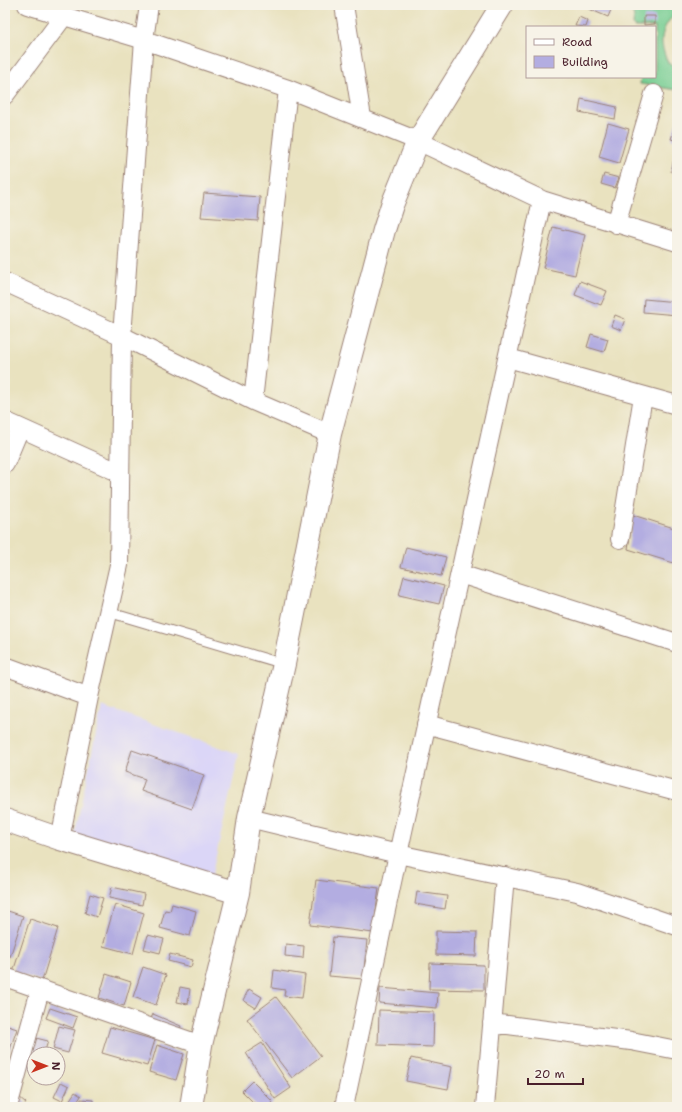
<svg xmlns="http://www.w3.org/2000/svg" width="682" height="1112" font-family="'Shantell Sans',sans-serif">
<rect width="100%" height="100%" fill="#f7f3e8"/>
<filter id="ink" filterUnits="userSpaceOnUse"><feTurbulence type="fractalNoise" baseFrequency=".025" numOctaves="2"/><feDisplacementMap in="SourceGraphic" scale="8" xChannelSelector="R" yChannelSelector="G"/><feConvolveMatrix kernelMatrix="1 2 1 2 8 2 1 2 1" color-interpolation-filters="sRGB"/></filter>
<filter id="wash" filterUnits="userSpaceOnUse"><feTurbulence type="fractalNoise" baseFrequency=".012" numOctaves="4" result="noise"/><feDisplacementMap in="SourceGraphic" scale="16" xChannelSelector="R" yChannelSelector="G"/><feGaussianBlur stdDeviation="0.9" result="paint"/><feColorMatrix in="noise" values="0 0 0 0 0 0 0 0 0 0 0 0 0 0 0 0 0 1.4 0 .05"/><feComposite in="paint" operator="in"/></filter>
<g filter="url(#wash)">
<rect width="100%" height="100%" fill="#e9e2bf"/>
<!-- built -->
<path fill="#dbd6f7" d="M102,706L239,754L211,878L74,837Z"/>
<!-- green -->
<path fill="#76cd92" stroke="#60765e" d="M629,5H677V15C669,17 663,29 662,38C661,46 665,56 668,63L677,67V90L640,84L641,77H655V27H634L633,24L634,16Z"/>
<g id="blocks">
<!-- building -->
<path fill="#b3ade1" d="M582,5H613L608,17L582,6Z
M644,16H655V24L644,25Z
M579,17L588,21L586,27L575,26Z
M581,99L617,107L615,119L579,112Z
M677,121V141L671,139Z
M608,123L629,129L619,163L599,157Z
M676,150H677V173L671,172Z
M604,174L619,178L615,188L601,184Z
M204,193L260,197L258,221L201,217Z
M553,227L585,235L575,275L543,268Z
M580,281L607,291L601,305L575,295Z
M644,299L677,302V315L643,312Z
M615,315L625,319L621,330L611,326Z
M591,334L608,339L604,352L587,347Z
M633,515L677,529V564L628,549Z
M406,547L446,557L441,576L401,567Z
M404,576L444,586L439,604L399,595Z
M132,750L204,775L192,809L141,791L145,779L125,772Z
M316,880L379,888L373,933L310,925Z
M112,887L144,894L142,905L109,898Z
M417,892L447,896L445,909L415,904Z
M90,894L103,898L97,917L85,913Z
M115,904L144,913L133,954L103,946Z
M172,904L196,911L190,936L160,928L165,910L170,911Z
M5,910L23,916L10,957L5,955Z
M30,919L58,928L42,981L13,972Z
M436,931L477,932L476,956L436,955Z
M148,935L164,939L160,953L144,949Z
M333,937L367,940L363,979L329,976Z
M286,944L304,946L303,958L285,956Z
M170,954L193,960L191,967L168,961Z
M430,963L484,965V990L429,989Z
M143,967L166,975L156,1005L133,997Z
M274,970L305,975L302,998L284,996L285,990L272,988Z
M106,974L131,982L124,1006L99,998Z
M180,987L190,989L188,1004L177,1002Z
M380,988L438,993L437,1008L379,1003Z
M249,989L262,997L256,1008L243,1000Z
M276,997L321,1056L292,1078L247,1019Z
M50,1008L77,1017L73,1028L46,1018Z
M379,1010L434,1012L433,1047L378,1045Z
M153,1014L181,1026L178,1035L149,1023Z
M5,1025L17,1029L8,1055L5,1054Z
M59,1026L75,1030L68,1053L53,1049Z
M110,1027L155,1040L147,1066L102,1053Z
M36,1038L48,1041L44,1054H34V1069L28,1067Z
M262,1043L291,1088L275,1099L246,1053Z
M157,1045L184,1054L176,1080L149,1072Z
M411,1058L452,1067L448,1089L406,1081Z
M252,1081L273,1102L269,1107H258L242,1091Z
M61,1082L69,1086L62,1101L54,1097Z
M75,1092L81,1096L74,1107H65Z
M18,1096L26,1103L23,1107H20L13,1101Z
M81,1099L93,1100V1107H80Z"/>
</g>
</g>
<g filter="url(#ink)">
<use href="#blocks" fill-opacity="0" stroke="#9a8075" stroke-width="1"/>
<g fill="none" stroke-linecap="round" stroke-linejoin="round">
<!-- service casing -->
<g stroke="#9a8075" stroke-width="11">
<path id="service" d="M108,612L284,664"/>
</g>
<!-- minor casing -->
<g stroke="#9a8075" stroke-width="20">
<path id="minor" d="M27,5L144,40L288,89L418,141L542,200L677,242
M344,5L362,118
M5,95L64,16
M616,224L654,94
M5,282L122,336L253,401L330,434
M508,358L677,405
M253,401L288,89
M5,421L120,473
M5,464L20,428
M620,539L643,396
M460,574L677,643
M5,666L89,697
M426,724L677,791
M249,818L398,854L577,892L677,926
M60,839L89,697L119,565L122,336L144,40L149,5
M5,977L201,1045
M492,1023L631,1041L677,1050
M8,1107L40,990
M344,1107L398,854L542,200
M485,1107L505,876"/>
</g>
<!-- tertiary casing -->
<g stroke="#9a8075" stroke-width="24">
<path id="tertiary" d="M5,820L60,839L238,893
M191,1107L201,1045L238,893L249,818L284,664L330,434L384,230L392,205L418,141L502,5"/>
</g>
<!-- service -->
<use href="#service" stroke="#fff" stroke-width="9"/>
<!-- minor -->
<use href="#minor" stroke="#fff" stroke-width="18"/>
<!-- tertiary -->
<use href="#tertiary" stroke="#fff" stroke-width="22"/>
</g>
</g>
<!-- margin -->
<rect width="682" height="1112" fill="none" stroke="#f7f3e8" stroke-width="20"/>
<!-- legend -->
<rect x="526" y="26" width="130" height="52" fill="#f7f3e8" stroke="#b29e9c"/>
<rect x="534" y="39" width="20" height="6" fill="#ffffff" stroke="#b29e9c"/>
<text x="562" y="46" font-size="12" fill="#4a1f2b">Road</text>
<rect x="534" y="56" width="20" height="12" fill="#b3ade1" stroke="#b29e9c"/>
<text x="562" y="66" font-size="12" fill="#4a1f2b">Building</text>
<!-- north arrow -->
<g transform="translate(46 1066) rotate(90)"><circle r="19" fill="#f7f3e8" stroke="#b29e9c"/>
<path d="M0-3L7 15L0 10L-7 15Z" fill="#c8321e"/>
<text y="-6" font-size="11" font-weight="bold" text-anchor="middle" fill="#4a1f2b">N</text>
</g>
<!-- scale -->
<path d="M528 1078v6h55v-6" fill="none" stroke="#4a1f2b" stroke-width="2"/>
<text x="534" y="1078" font-size="12" fill="#4a1f2b" stroke="#f7f3e8" stroke-width="3" paint-order="stroke">20 m</text>
</svg>
